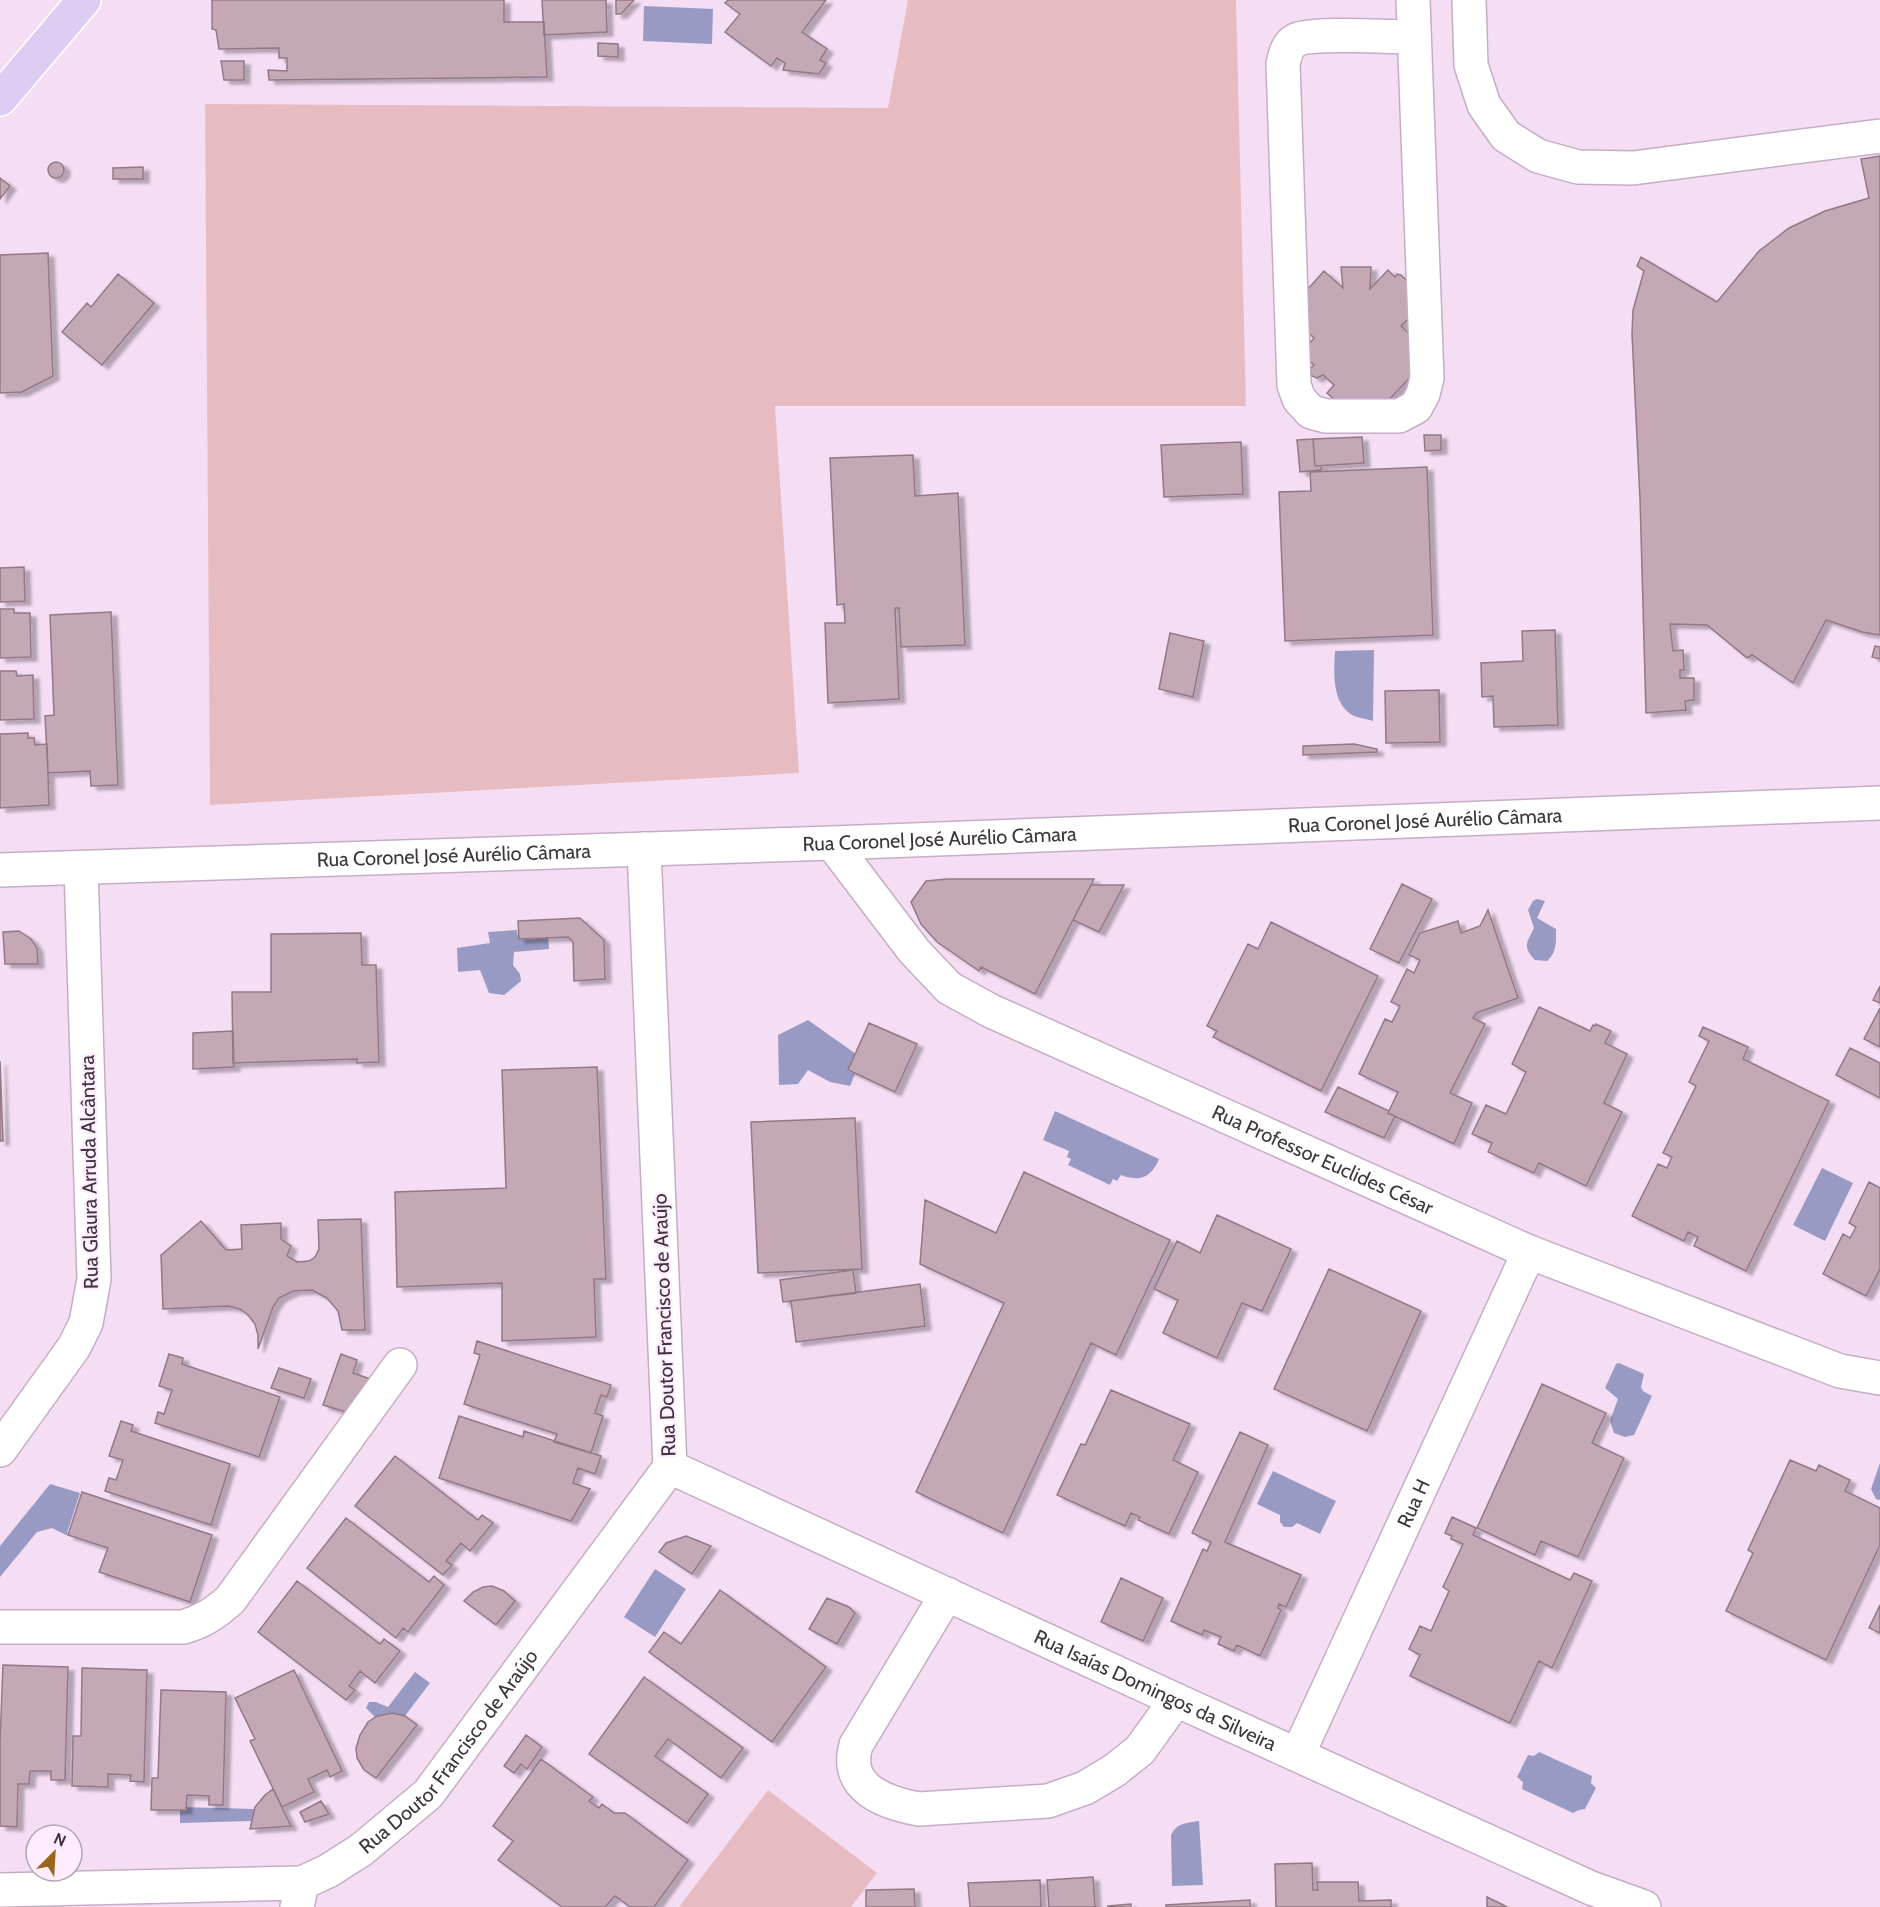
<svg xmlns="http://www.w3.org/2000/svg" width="1880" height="1907" font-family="Cabin,sans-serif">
<defs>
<filter id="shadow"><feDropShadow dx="6" dy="4" stdDeviation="1.5" flood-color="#0004"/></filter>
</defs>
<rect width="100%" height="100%" fill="#f5def4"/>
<!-- green -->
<path fill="#e6bcc2" d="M908,0H1236L1246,406H775L799,773L210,805L205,104L888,108Z
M768,1790L877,1873L851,1907H679Z"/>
<!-- water -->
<path fill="#999ac4" d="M644,6L713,9L712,44L643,41Z
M1374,650L1373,721C1367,719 1359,718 1354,716C1331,704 1334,672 1335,651Z
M1537,899L1545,901L1537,918L1556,929C1556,942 1557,952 1547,961L1535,960C1522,946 1527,943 1534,928L1528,910L1533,901Z
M517,930L518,937L548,936L549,949L514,952L513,965L520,974L521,981L504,995L489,993L480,970L458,972L457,948L490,943L488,932Z
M808,1020L856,1054L848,1071L855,1074L850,1086L830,1082L808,1070L798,1084L779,1085L778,1035Z
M1055,1111L1159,1159C1151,1178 1140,1182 1121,1175L1117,1181L1113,1179L1110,1185L1068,1165L1071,1159L1067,1157L1069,1151L1043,1140Z
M1822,1168L1853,1183L1825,1241L1793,1225Z
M1619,1363L1644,1374L1641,1387L1643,1391L1652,1396L1634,1435L1625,1437L1614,1433L1610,1421L1618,1399L1605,1388L1616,1364Z
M1880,1463V1500L1876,1499L1871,1489Z
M1273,1471L1336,1501L1320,1534L1297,1523L1292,1527H1284L1280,1522V1515L1257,1504Z
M50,1484L80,1493L67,1533L70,1534L66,1535L52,1528L37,1532L0,1577V1546Z
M655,1569L686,1589L655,1637L624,1617Z
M415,1672L430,1683L405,1716L392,1713L375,1717L366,1708L369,1702H376L388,1707Z
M1539,1752L1592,1776L1591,1783L1596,1788L1585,1809L1579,1810L1573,1813L1522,1789L1523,1782L1517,1777L1528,1755L1534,1756Z
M180,1807L255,1809L251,1821L180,1823Z
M1199,1821L1203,1885L1172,1886L1171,1835C1177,1823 1186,1823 1199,1821Z"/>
<!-- building -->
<path fill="#c5a8b6" stroke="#947886" stroke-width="1.5" filter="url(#shadow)" d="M212,0H504V22H544L547,77L269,80L268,70L287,71V58H279V48L219,49L216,30L212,29Z
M542,0H606L607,32L544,35Z
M616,0H634L621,14H616Z
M728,0H826L802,32L827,49L820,60L826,63L819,74L783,70L785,63L777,58L771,66L725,32L740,14L725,3Z
M598,43L618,44V57L598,56Z
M221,61H244V80H224Z
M1880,156V635L1862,632L1826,620L1793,683L1752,655L1747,658L1707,625L1670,624L1673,651L1683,650L1684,670H1680V678H1694V700L1685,701L1686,710L1646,713L1640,499L1632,334L1633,310L1644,271L1637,266L1641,257L1717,302L1759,251L1789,228L1825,211L1869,198L1861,159Z
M48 170a8 8 0 1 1 16 0a8 8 0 1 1-16 0Z
M143,167V179H113V168Z
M0,178L10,186L0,199Z
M48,253L53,376L22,392L0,393V255Z
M1341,267H1371L1370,289L1388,270L1395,277L1397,274L1401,275L1411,285L1417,310L1401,326L1418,342L1419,368L1387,402L1338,403L1327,393L1334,385L1323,375L1317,378L1312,376L1310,369L1314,365L1301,353L1314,338L1298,322L1309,310L1298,300L1324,271L1343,288Z
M118,274L154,303L102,365L62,332L87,303L91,307Z
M1424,435H1441V450L1425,451Z
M1362,437L1364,463L1315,466L1313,439Z
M1313,439L1315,466H1321V470L1300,472L1297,440Z
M1241,442L1243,494L1164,497L1161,445Z
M913,455L915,496L958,493L965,645L901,647L899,608H895L899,699L828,703L825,623H845L844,604L837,605L830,458Z
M1427,467L1433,635L1285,641L1279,492L1311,491L1310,472Z
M24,567L25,601L0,602V568Z
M0,609H14V613H30L31,657L0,658Z
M111,612L118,785L91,786L90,771L48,773L45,716L54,715L50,615Z
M1555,630L1558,725L1494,727L1493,696L1482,697L1481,663L1523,661L1522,631Z
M1170,633L1204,641L1193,697L1159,689Z
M1875,646L1880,647V659L1872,657Z
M0,671H16L17,676L33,675L34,719L0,720Z
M1439,690L1440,742L1386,743L1385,691Z
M28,733V738H34L35,745L47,744L49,805L0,808V734Z
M1354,744L1377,749V752L1303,755V746Z
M947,879H1094L1035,994L981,967L979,971L937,942L921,924L911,902L926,881Z
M1402,884L1432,899L1399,963L1370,949Z
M1091,885H1124L1099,932L1073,920Z
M1488,910L1518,998L1476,1013L1473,1018L1485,1024L1450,1093L1472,1103L1454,1144L1388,1113L1398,1092L1359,1074L1385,1019L1392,1022L1400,1006L1391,1002L1407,969L1414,973L1420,960L1409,955L1420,933L1458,921L1461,933L1480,926Z
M580,918L604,940L605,979L574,981L573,942L568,937L519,939L518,921Z
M1271,922L1378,976L1321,1091L1213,1037L1217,1031L1207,1026L1248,944L1258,949Z
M19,931L31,939L37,948L38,964H5L3,932Z
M361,933L362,965H376L379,1062L357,1063V1059L233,1063L232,992H271V934Z
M1880,986V1003L1873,1000Z
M1539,1007L1590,1031L1593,1025L1595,1026L1596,1024L1611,1031L1605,1043L1627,1054L1604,1103L1622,1112L1586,1186L1539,1163L1534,1173L1488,1152L1492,1143L1472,1134L1486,1105L1506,1114L1526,1072L1512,1064Z
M1880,1008V1047L1864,1039Z
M869,1023L917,1044L895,1092L848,1070Z
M1703,1027L1748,1047L1743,1059L1829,1101L1746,1271L1694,1246L1698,1237L1688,1232L1684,1241L1632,1216L1658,1164L1667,1168L1672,1157L1663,1153L1696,1086L1689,1082L1709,1041L1699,1036Z
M233,1031L234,1067L193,1069V1033Z
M1850,1048L1880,1063V1098L1836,1075Z
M0,1061L3,1141H0Z
M597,1067L606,1279H594L596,1337L502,1341V1283L397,1287L395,1192L506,1188L502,1070Z
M1338,1087L1389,1111L1388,1113L1395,1116L1384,1138L1325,1112Z
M855,1118L862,1269L758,1273L751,1122Z
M1024,1172L1170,1240L1116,1355L1091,1343L1003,1533L916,1492L1004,1303L920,1264L925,1200L996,1233Z
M1869,1182L1880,1188V1269L1866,1296L1823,1274L1843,1234L1850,1238L1856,1227L1849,1223Z
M1217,1215L1291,1249L1262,1311L1242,1303L1217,1358L1163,1333L1178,1300L1154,1289L1177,1241L1200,1253Z
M361,1219L365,1330H342L338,1311L327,1298L312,1290L293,1291L279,1298L273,1307L258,1349V1335L255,1324L248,1315L240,1309L228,1306L163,1309L161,1255L201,1221L226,1250L242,1249L241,1225L281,1223V1239L291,1246L287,1256L297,1262L309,1261L315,1257L319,1249L318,1220Z
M1329,1269L1421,1311L1367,1431L1274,1389Z
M853,1270L856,1293L783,1302L780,1280Z
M920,1284L925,1326L796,1342L791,1301Z
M477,1341L611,1385L607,1397L601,1395L595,1413L603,1416L591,1453L554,1442L557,1434L464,1404L480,1355L474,1353Z
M169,1354L183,1358L182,1364L280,1397L259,1457L155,1423L158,1412L164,1414L172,1390L159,1386Z
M341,1354L357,1360L353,1373L373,1380L359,1416L323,1405Z
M279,1368L311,1379L304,1398L271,1388Z
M1542,1384L1606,1413L1592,1443L1624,1458L1578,1557L1541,1541L1535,1555L1477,1528Z
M1111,1390L1190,1424L1173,1460L1198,1472L1169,1534L1138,1520L1140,1517L1131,1513L1125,1526L1057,1495L1081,1444L1085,1445Z
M459,1416L523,1437L524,1431L601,1456L595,1474L578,1468L573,1483L590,1489L571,1521L439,1478Z
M121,1421L133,1425L131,1431L230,1464L211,1525L105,1491L109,1478L116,1480L123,1460L109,1456Z
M1240,1432L1268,1445L1225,1542L1301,1575L1286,1607L1279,1604L1278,1608L1281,1610L1260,1656L1237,1645L1234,1651L1218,1644L1221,1637L1204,1630L1202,1635L1171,1621L1203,1549L1207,1551L1211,1542L1192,1533Z
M395,1456L478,1520L482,1515L493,1523L470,1551L461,1543L446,1561L452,1565L443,1575L355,1506Z
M1790,1460L1816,1471L1819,1465L1850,1480L1845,1491L1880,1508V1545L1826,1660L1726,1611L1753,1553L1748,1550Z
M82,1492L212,1535L190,1602L99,1572L108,1548L68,1535Z
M1452,1517L1476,1528L1473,1535L1570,1580L1574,1573L1592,1581L1552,1668L1539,1661L1510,1723L1410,1676L1420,1655L1409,1649L1420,1626L1431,1631L1449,1591L1443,1587L1463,1544L1451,1539L1452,1536L1445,1533Z
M346,1518L429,1582L434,1576L444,1585L408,1632L403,1628L396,1638L307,1568Z
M686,1536L711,1546L692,1574L659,1552L666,1543Z
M1121,1578L1163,1598L1143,1641L1101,1622Z
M297,1581L380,1644L384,1639L400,1651L375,1683L360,1671L349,1686L355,1690L346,1700L258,1632Z
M492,1586L504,1591L515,1601L496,1625L464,1601L473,1592L483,1587Z
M720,1590L826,1667L772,1742L649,1652L664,1632L681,1644Z
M827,1598L849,1607L855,1613L837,1644L809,1629Z
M1880,1605V1633L1869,1628Z
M3,1665L68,1667L65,1780H51V1771H30L29,1784H18L17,1827L0,1826V1742Z
M82,1668L147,1670L144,1782L130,1781L131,1775L108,1774V1787L72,1786L73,1736H81Z
M294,1670L342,1771L330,1777L327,1770L308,1779L314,1792L282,1807L250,1741L255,1739L235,1698Z
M644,1677L743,1748L721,1778L668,1739L655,1756L708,1794L687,1823L589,1754Z
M161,1690L226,1692L223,1805H209V1796L187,1795L186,1810H151L152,1778H158Z
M393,1713L405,1716L417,1725L376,1778L364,1770L357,1758L356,1748L360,1735L368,1722L377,1716Z
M526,1735L542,1747L527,1769L521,1764L514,1773L504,1766Z
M541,1759L593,1797L589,1801L599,1808L602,1804L614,1813H625L688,1860L654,1907H630L615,1896L605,1907H562L498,1860L513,1841L493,1826Z
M273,1789L291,1826L250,1829L255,1807L265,1795Z
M321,1801L329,1814L305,1822L300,1812Z
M1312,1863L1313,1890H1318L1317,1882H1358L1359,1901L1391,1900V1907H1276L1275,1864Z
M1093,1877L1095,1907H1098H1049L1047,1880Z
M1040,1880L1041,1907H970L968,1883Z
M914,1889L915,1907H866V1890Z
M1487,1897L1507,1907H1487Z
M1250,1900V1907H1166V1905Z
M1131,1904V1907H1108V1906Z"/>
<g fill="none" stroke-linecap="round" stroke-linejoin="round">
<!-- minor casing -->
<g stroke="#c4aec4" stroke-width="36">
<g id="minor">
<path d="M1413,0L1427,378L1423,394L1416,407L1399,416H1326L1311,412L1299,399L1294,385L1283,64C1285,55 1287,45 1296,40C1313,32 1390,37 1414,37"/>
<path d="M1469,0L1471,65L1484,105L1506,136L1538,156L1578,167L1633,168L1880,136"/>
<path id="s1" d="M832,843L914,951L949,988L991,1011L1529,1252L1840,1371L1880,1378"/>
<path id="s2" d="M0,870L832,843L1880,803"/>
<path d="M0,1450L74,1347L86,1323L94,1279L81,868"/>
<path id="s3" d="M670,1467L1176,1700L1591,1888L1644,1907"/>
<path d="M947,1594L856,1745C843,1788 885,1803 919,1809L1048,1801L1085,1788L1115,1770L1140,1750L1176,1700"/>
<path d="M0,1627H183C202,1622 215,1613 230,1600L400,1365"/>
<path id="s4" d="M1298,1754L1529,1252"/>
<path d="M0,1890L302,1883"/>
<path id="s5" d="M297,1907L302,1883L328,1871L361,1850L428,1794L670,1467L644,849"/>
</g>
</g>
<!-- major casing -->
<g stroke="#fff" stroke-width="36">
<path id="major" d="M0,99L84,0"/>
</g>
<!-- minor -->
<use href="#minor" stroke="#fff" stroke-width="33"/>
<!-- major -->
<use href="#major" stroke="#decdf2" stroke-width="33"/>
</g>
<g text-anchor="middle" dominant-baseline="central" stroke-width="4.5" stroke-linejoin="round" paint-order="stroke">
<!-- street labels -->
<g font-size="20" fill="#3e353e" stroke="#ffedff">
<text stroke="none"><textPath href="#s2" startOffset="1426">Rua Coronel José Aurélio Câmara</textPath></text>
<text stroke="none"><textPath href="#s2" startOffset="940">Rua Coronel José Aurélio Câmara</textPath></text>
<text stroke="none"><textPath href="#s2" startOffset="454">Rua Coronel José Aurélio Câmara</textPath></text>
<text stroke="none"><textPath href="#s1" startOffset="598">Rua Professor Euclides César</textPath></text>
<text transform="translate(89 1172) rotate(-91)">Rua Glaura Arruda Alcântara</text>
<text transform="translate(664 1325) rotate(-92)">Rua Doutor Francisco de Araújo</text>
<text stroke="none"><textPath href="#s4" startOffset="276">Rua H</textPath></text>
<text stroke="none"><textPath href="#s3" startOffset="534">Rua Isaías Domingos da Silveira</textPath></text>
<text stroke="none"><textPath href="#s5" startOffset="225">Rua Doutor Francisco de Araújo</textPath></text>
</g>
</g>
<!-- north arrow -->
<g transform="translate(54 1853) rotate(24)"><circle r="28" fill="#ffedff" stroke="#b2a3b2" stroke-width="1.5"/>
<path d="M0-4.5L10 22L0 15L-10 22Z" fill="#99661b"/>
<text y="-9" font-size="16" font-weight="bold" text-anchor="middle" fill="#3e353e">N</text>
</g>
</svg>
